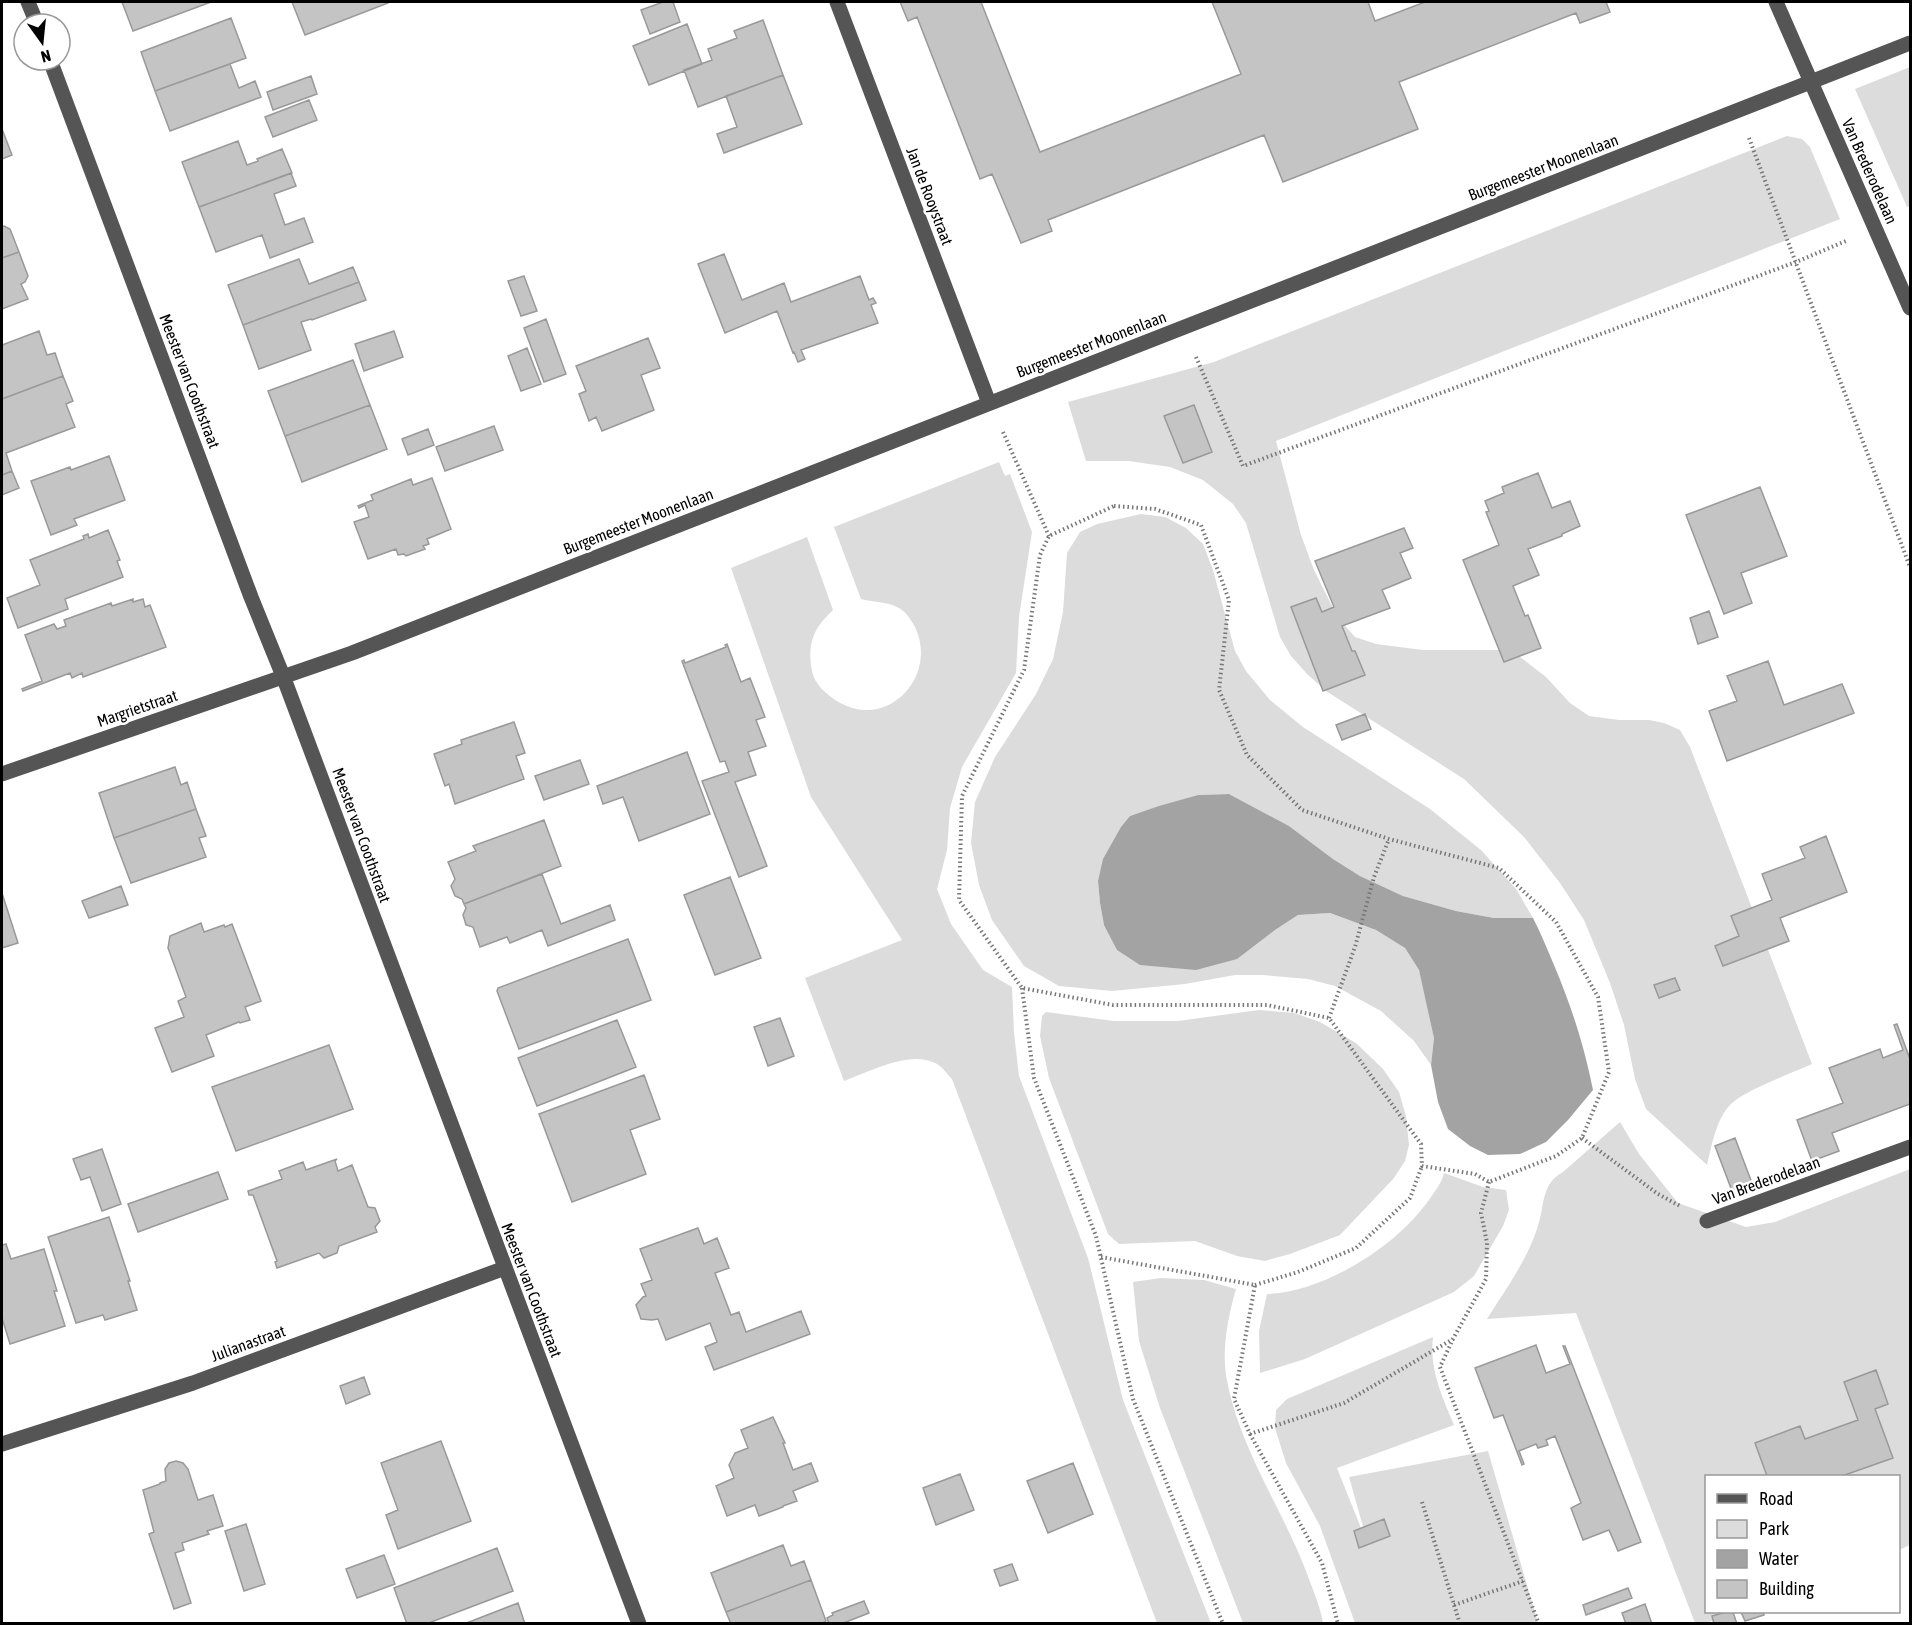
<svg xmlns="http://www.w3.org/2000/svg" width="1912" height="1625" font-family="'Asap Condensed',sans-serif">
<rect width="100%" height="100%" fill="#fff"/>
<!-- green -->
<path fill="#dcdcdc" d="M1910,67V206L1907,207L1855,89Z
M1787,136L1802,139L1810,147L1840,219L1276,441L1301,535L1314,570L1338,618L1355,637L1376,644L1423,650H1503L1520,657L1546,677L1570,703L1589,716L1619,720H1649L1664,723L1680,730L1690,747L1812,1064C1792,1073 1746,1090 1731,1104C1716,1119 1712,1145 1707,1165L1646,1109L1635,1079L1624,1025L1610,983L1584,920L1560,883L1524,837L1464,779L1326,691L1307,674L1291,656L1280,637L1246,523L1233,504L1203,480L1170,467L1129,461H1086L1068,402L1214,362Z
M999,462L1005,476L1010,474L1032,532L1019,617L1016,673L962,767L950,808L947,850L937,889L951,924L983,970L1012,987L1014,1033L1019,1076L1088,1258L1123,1400L1211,1623H1157L952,1079C947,1074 942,1066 935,1063C909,1050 869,1072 844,1081L805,978L902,940L811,797L731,568L807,537L833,610C813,629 807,643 812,671C814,684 827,695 837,701C886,732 939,677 915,627C911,620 905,610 897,607C887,602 872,602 861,599L834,527Z
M1141,514L1165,517L1186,528L1203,544L1213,570L1235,651L1246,671L1270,700L1303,727L1430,809L1481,850L1516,889L1533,918H1494L1456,911L1403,896L1360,876L1333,859L1289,826L1229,794L1198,795L1130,816L1098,881L1100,903L1104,925L1275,930L1298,915L1330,913L1376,930L1405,948L1419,970L1428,1005L1434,1038L1431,1065L1414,1041L1381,1011L1335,986L1308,979L1262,975H1235L1185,984L1112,991L1059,986L1024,966L992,920L979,885L971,843L975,802L995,757L1036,694L1053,659L1063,612L1067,553L1080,532L1097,524Z
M1259,1010L1294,1013L1320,1022L1356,1043L1383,1069L1399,1092L1406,1116L1409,1145L1405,1161L1394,1178L1340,1235L1290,1254L1265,1261L1237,1256L1195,1241L1119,1244L1108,1234L1049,1078L1040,1036L1042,1016L1046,1012L1114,1021H1178Z
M1620,1122L1639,1154L1678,1203L1746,1227L1775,1222L1910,1169V1545L1899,1550L1898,1476H1706V1612H1737L1706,1623H1695L1576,1313L1487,1319C1505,1290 1526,1262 1537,1229C1545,1208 1540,1184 1563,1172Z
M1444,1173L1483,1187L1506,1190L1509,1210L1503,1226L1474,1276L1454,1292L1305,1359L1260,1373L1259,1331L1267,1294C1325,1292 1399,1245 1431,1197C1436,1190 1442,1182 1444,1173Z
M1161,1278L1204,1280L1236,1289C1228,1317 1222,1347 1226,1375C1238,1446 1281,1506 1306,1571C1312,1588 1320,1605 1323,1623H1243L1160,1408L1139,1341L1133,1282Z
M1433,1337C1429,1369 1442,1396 1454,1425L1337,1468L1369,1548L1349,1477L1488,1451L1538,1623H1355L1320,1526L1286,1463L1275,1428L1276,1410L1287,1399Z"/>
<!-- water -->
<path fill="#a3a3a3" d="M1229,794L1289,826L1333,859L1360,876L1403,896L1456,911L1494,918H1533C1541,933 1547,949 1554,965C1572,1008 1584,1045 1593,1090L1568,1120L1546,1142L1520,1154L1488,1155L1470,1146L1448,1129L1438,1102L1431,1065L1434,1038L1419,970L1405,948L1376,930L1330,913L1298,915L1275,930L1237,959L1196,970L1140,965L1117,950L1104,925L1100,903L1098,881L1103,859L1121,827L1130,816L1159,806L1198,795Z"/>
<!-- building -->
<path fill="#c4c4c4" stroke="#999" stroke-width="1.5" d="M122,2H211L133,31Z
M292,2H388V3L305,35Z
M663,2H673L680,22L650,34L641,10Z
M900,2H981L1040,152L1241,74L1212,2H1368L1375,21L1425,2H1606L1610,12L1580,23L1576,13L1399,82L1418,129L1283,182L1264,135L1048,220L1052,231L1021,243L992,174L980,179L917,17L908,21Z
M231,18L246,58L155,91L141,52Z
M763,20L783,75L698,107L684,70L712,60L708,49L737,38L734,31Z
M687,24L702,64L649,85L633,46Z
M230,64L239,88L255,81L261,97L170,131L155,91Z
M783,75L802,124L724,153L717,134L737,127L726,96Z
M311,76L317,94L273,110L267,92Z
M309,100L317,120L273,137L265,117Z
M2,129L12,155L2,159Z
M238,141L247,165L258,161L257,159L282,149L292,173L199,207L182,162Z
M291,173L296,186L274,194L285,225L304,218L313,242L270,258L262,235L216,252L199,207Z
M4,226L10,229L19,252L2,258V227Z
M19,252L28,276L25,282L21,284L28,299L2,309V258Z
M724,254L742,300L784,283L791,302L860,276L869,300L873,298L876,303L871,305L878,323L801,350L805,359L798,362L794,352L793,353L777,311L725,333L698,264Z
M299,259L309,284L353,267L359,282L243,325L228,285Z
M524,276L537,311L521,316L508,281Z
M359,282L366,300L312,320L311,319L301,322L311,350L259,369L243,325Z
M546,319L566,374L544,382L524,328Z
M39,331L47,355L55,353L63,376L2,399V345Z
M394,331L403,357L364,371L355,344Z
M648,338L660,368L641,375L654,410L602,431L596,417L589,421L579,394L586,391L576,366Z
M527,348L541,384L521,391L508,356Z
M353,360L370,405L285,436L268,391Z
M63,376L73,401L66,404L75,427L6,453L12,471L2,475V399Z
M370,405L387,449L302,482L285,436Z
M1194,405L1212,452L1183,463L1164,416Z
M494,426L503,450L445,471L436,447Z
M428,429L434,445L408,455L402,439Z
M109,456L125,500L74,519L77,525L51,535L31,481L70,467L71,470Z
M12,471L19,488L2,495V475Z
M1538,473L1552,508L1570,501L1580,526L1562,534V536L1528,549L1539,575L1513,586L1525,616L1528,615L1541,648L1504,662L1463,560L1499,545L1486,512L1489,511L1485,501L1504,493L1502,487Z
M432,478L451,529L427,539L429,544L423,546L425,549L406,556L404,554L398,555L396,549L368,559L354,522L369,517L365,505L359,508L358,506L373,500L371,495L411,479L413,485Z
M1760,487L1787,556L1741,573L1752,603L1724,614L1686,515Z
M1404,528L1413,548L1400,553L1411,578L1382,590L1390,608L1342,626L1352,651H1355L1365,675L1323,691L1291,607L1316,598L1322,612L1334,607L1315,561Z
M108,530L120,560L117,561L123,577L65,599L68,609L18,628L7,598L40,585L30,560L84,539L83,536L88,534L89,538Z
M133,599V602L143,599L145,607L150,605L166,647L83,677L82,673L72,678L70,673L23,691L22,689L42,681L25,635L54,624L57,629L66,626L64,620L111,603L112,606Z
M1709,611L1718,637L1698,644L1690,618Z
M727,644L741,682L750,678L765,717L756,720L766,746L748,752L756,775L735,782L767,866L739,877L702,781L729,772L725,761L720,762L682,661L684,660L685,663L726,647L725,645Z
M1768,661L1784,705L1842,684L1854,713L1727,761L1709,711L1737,701L1727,676Z
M1365,714L1371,729L1342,740L1336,725Z
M514,722L525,753L516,756L524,779L455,804L449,784L445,786L434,754L462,744L461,740Z
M687,752L710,814L639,841L623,797L603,804L597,786Z
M580,760L589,784L544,800L535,776Z
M175,767L181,785L187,782L196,809L114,838L99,793Z
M196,809L206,836L199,838L206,857L131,883L114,838Z
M544,820L561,866L464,904L462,899L455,896L451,886L455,879L448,862L476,851L473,846Z
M1826,836L1847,892L1780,918L1789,941L1723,966L1715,946L1739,936L1731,916L1772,900L1762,874L1805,858L1800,847Z
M542,874L561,924L610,905L615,920L548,946L542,930L510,943L507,937L480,947L473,927L466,925L463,915L466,908L464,904Z
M730,877L761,958L715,975L684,895Z
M121,886L128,905L89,918L82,901Z
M2,893L18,943L2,948Z
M201,923L204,932L224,925L225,927L232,924L261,1001L245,1007L250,1020L240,1023L239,1022L206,1035L214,1056L172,1072L155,1028L184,1017L178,1001L186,997L168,948L170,936Z
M628,939L651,1000L519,1049L497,991L498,988Z
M1675,978L1680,990L1659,998L1654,985Z
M780,1018L794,1056L768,1066L754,1027Z
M617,1020L636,1067L537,1106L518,1058Z
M1897,1024L1910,1059V1104L1832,1133L1839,1151L1812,1161L1797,1120L1843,1103L1829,1068L1880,1049L1883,1058L1903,1050L1894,1025Z
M329,1045L353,1109L236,1151L212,1087Z
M644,1075L660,1119L630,1130L646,1174L572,1202L539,1114Z
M1735,1138L1752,1183L1732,1191L1715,1146Z
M102,1149L121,1204L102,1211L90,1177L81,1180L73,1159Z
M337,1159L335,1161L338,1171L352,1165L368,1207L375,1208L380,1221L375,1227L377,1232L339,1246L337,1253L324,1258L319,1253L277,1268L275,1262L277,1261L253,1195H249L248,1191L282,1179L279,1171L303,1162L306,1170Z
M218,1172L228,1199L138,1232L128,1204Z
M109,1217L130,1281H128L137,1310L105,1320L103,1315L76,1323L48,1237Z
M698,1228L704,1244L717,1238L729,1268L715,1273L731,1315L739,1312L746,1332L801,1311L810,1334L714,1370L705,1347L717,1342L710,1323L666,1340L658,1319L652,1320L641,1319L636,1305L643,1297L646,1296L641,1284L652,1280L640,1249Z
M6,1244L11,1259L44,1249L57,1291H54L65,1326L10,1344L2,1318V1245Z
M1536,1345L1546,1373L1570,1364L1563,1346H1565L1641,1542L1618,1551L1609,1530L1583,1540L1571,1508L1581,1503L1555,1436L1546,1440L1548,1445L1538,1448L1536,1444L1519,1451L1524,1464L1522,1465L1503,1415L1494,1418L1475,1368Z
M1876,1370L1888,1404L1875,1409L1893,1458L1842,1476H1767L1755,1443L1800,1426L1805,1439L1858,1420L1844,1382Z
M364,1377L370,1394L346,1404L340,1386Z
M773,1417L785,1443H783L793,1470L811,1463L818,1481L793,1491L797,1501L783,1506V1507L759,1516L755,1505L727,1516L716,1486L734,1478L729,1465L735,1453L748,1448L741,1430Z
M441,1441L471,1521L398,1549L386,1515L398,1510L381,1463Z
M176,1461L183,1463L188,1469L198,1500L213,1495L223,1526L207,1531L209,1534L182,1543L184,1550L175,1553L191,1603L174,1609L149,1534L154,1532L143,1490L160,1484V1483L166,1481L165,1469L169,1463Z
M1073,1463L1093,1514L1048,1533L1027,1481Z
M960,1474L974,1510L936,1525L923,1488Z
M1384,1519L1390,1536L1359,1548L1354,1531Z
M246,1524L265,1584L244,1591L225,1531Z
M783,1545L791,1566L804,1561L811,1580L726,1612L711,1573Z
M497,1548L513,1591L426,1624H407L394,1588Z
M384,1555L395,1584L357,1598L346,1569Z
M1012,1564L1018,1580L1000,1586L994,1570Z
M811,1580L826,1621L821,1624H731L726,1612Z
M1628,1588L1632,1598L1586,1615L1583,1605Z
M864,1601L869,1613L841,1624H829L827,1618L833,1615L832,1613Z
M518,1603L525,1624H464Z
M1645,1604L1652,1624H1626L1622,1613Z
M1726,1612H1733L1737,1624H1714L1712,1616Z
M1741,1612H1763L1764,1615L1745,1621Z"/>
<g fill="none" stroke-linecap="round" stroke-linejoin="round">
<!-- path -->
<path stroke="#777" stroke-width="4" stroke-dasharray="1.5 3" stroke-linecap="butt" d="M1749,138L1910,567
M1196,357L1243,466L1796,262L1846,241
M1003,432L1049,536
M1114,506L1155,509L1201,525L1229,600L1219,690L1247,755L1302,810L1389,839L1499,868L1556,922L1598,997L1609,1072L1582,1138L1556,1156L1489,1182L1475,1174L1422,1166L1421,1144L1329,1018L1267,1005H1113L1022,988L959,900L962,796L1024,670L1040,555L1049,536Z
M1022,988L1034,1078L1096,1236L1133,1399L1223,1624
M1329,1018L1355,947L1374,877L1389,839
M1582,1138L1658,1194L1680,1206
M1489,1182L1481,1213L1487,1243L1486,1279L1453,1339L1440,1367L1539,1624
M1101,1257L1255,1285L1234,1399L1250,1434L1344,1403L1453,1339
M1255,1285L1298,1272L1356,1248L1410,1198L1422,1166
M1250,1434L1322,1563L1338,1624
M1422,1502L1460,1624
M1454,1605L1523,1581"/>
<!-- minor -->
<path stroke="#555" stroke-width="15" d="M28,2L37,24
M837,2L989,403
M1776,2L1910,308
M50,60L251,597L283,676L639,1624
M2,774L352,653L1910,43
M1707,1221L1910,1147
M2,1444L193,1383L505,1268"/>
</g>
<g text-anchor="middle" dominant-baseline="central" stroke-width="5" stroke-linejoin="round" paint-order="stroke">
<!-- street labels -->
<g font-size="16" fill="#000" stroke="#fff">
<text transform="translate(1543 167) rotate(-21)">Burgemeester Moonenlaan</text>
<text transform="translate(1870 171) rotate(66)">Van Brederodelaan</text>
<text transform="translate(930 196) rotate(69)">Jan de Rooystraat</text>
<text transform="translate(1091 344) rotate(-21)">Burgemeester Moonenlaan</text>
<text transform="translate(190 381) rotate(69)">Meester van Coothstraat</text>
<text transform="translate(638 521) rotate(-21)">Burgemeester Moonenlaan</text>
<text transform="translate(137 708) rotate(-19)">Margrietstraat</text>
<text transform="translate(362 835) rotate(70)">Meester van Coothstraat</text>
<text transform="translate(1766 1180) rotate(-20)">Van Brederodelaan</text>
<text transform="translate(532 1290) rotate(69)">Meester van Coothstraat</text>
<text transform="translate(248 1343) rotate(-20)">Julianastraat</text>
</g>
</g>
<!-- border -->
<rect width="1912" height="1625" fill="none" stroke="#000000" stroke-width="6"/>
<!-- legend -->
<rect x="1705" y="1475" width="195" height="138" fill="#ffffff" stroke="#999999" stroke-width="1.5"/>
<rect x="1717" y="1494" width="30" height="9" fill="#555555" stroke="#999999" stroke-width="1.5"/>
<text x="1759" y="1505" font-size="18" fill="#000000">Road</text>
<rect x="1717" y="1520" width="30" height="18" fill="#dcdcdc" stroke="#999999" stroke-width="1.5"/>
<text x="1759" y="1535" font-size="18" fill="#000000">Park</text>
<rect x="1717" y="1550" width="30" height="18" fill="#a3a3a3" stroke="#999999" stroke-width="1.5"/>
<text x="1759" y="1565" font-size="18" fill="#000000">Water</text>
<rect x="1717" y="1580" width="30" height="18" fill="#c4c4c4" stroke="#999999" stroke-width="1.5"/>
<text x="1759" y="1595" font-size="18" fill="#000000">Building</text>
<!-- north arrow -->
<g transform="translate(42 42) rotate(165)"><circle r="28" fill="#ffffff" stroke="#999999" stroke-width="1.5"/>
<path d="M0-4.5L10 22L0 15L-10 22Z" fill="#000000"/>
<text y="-9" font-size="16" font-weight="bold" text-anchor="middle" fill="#000000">N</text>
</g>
</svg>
